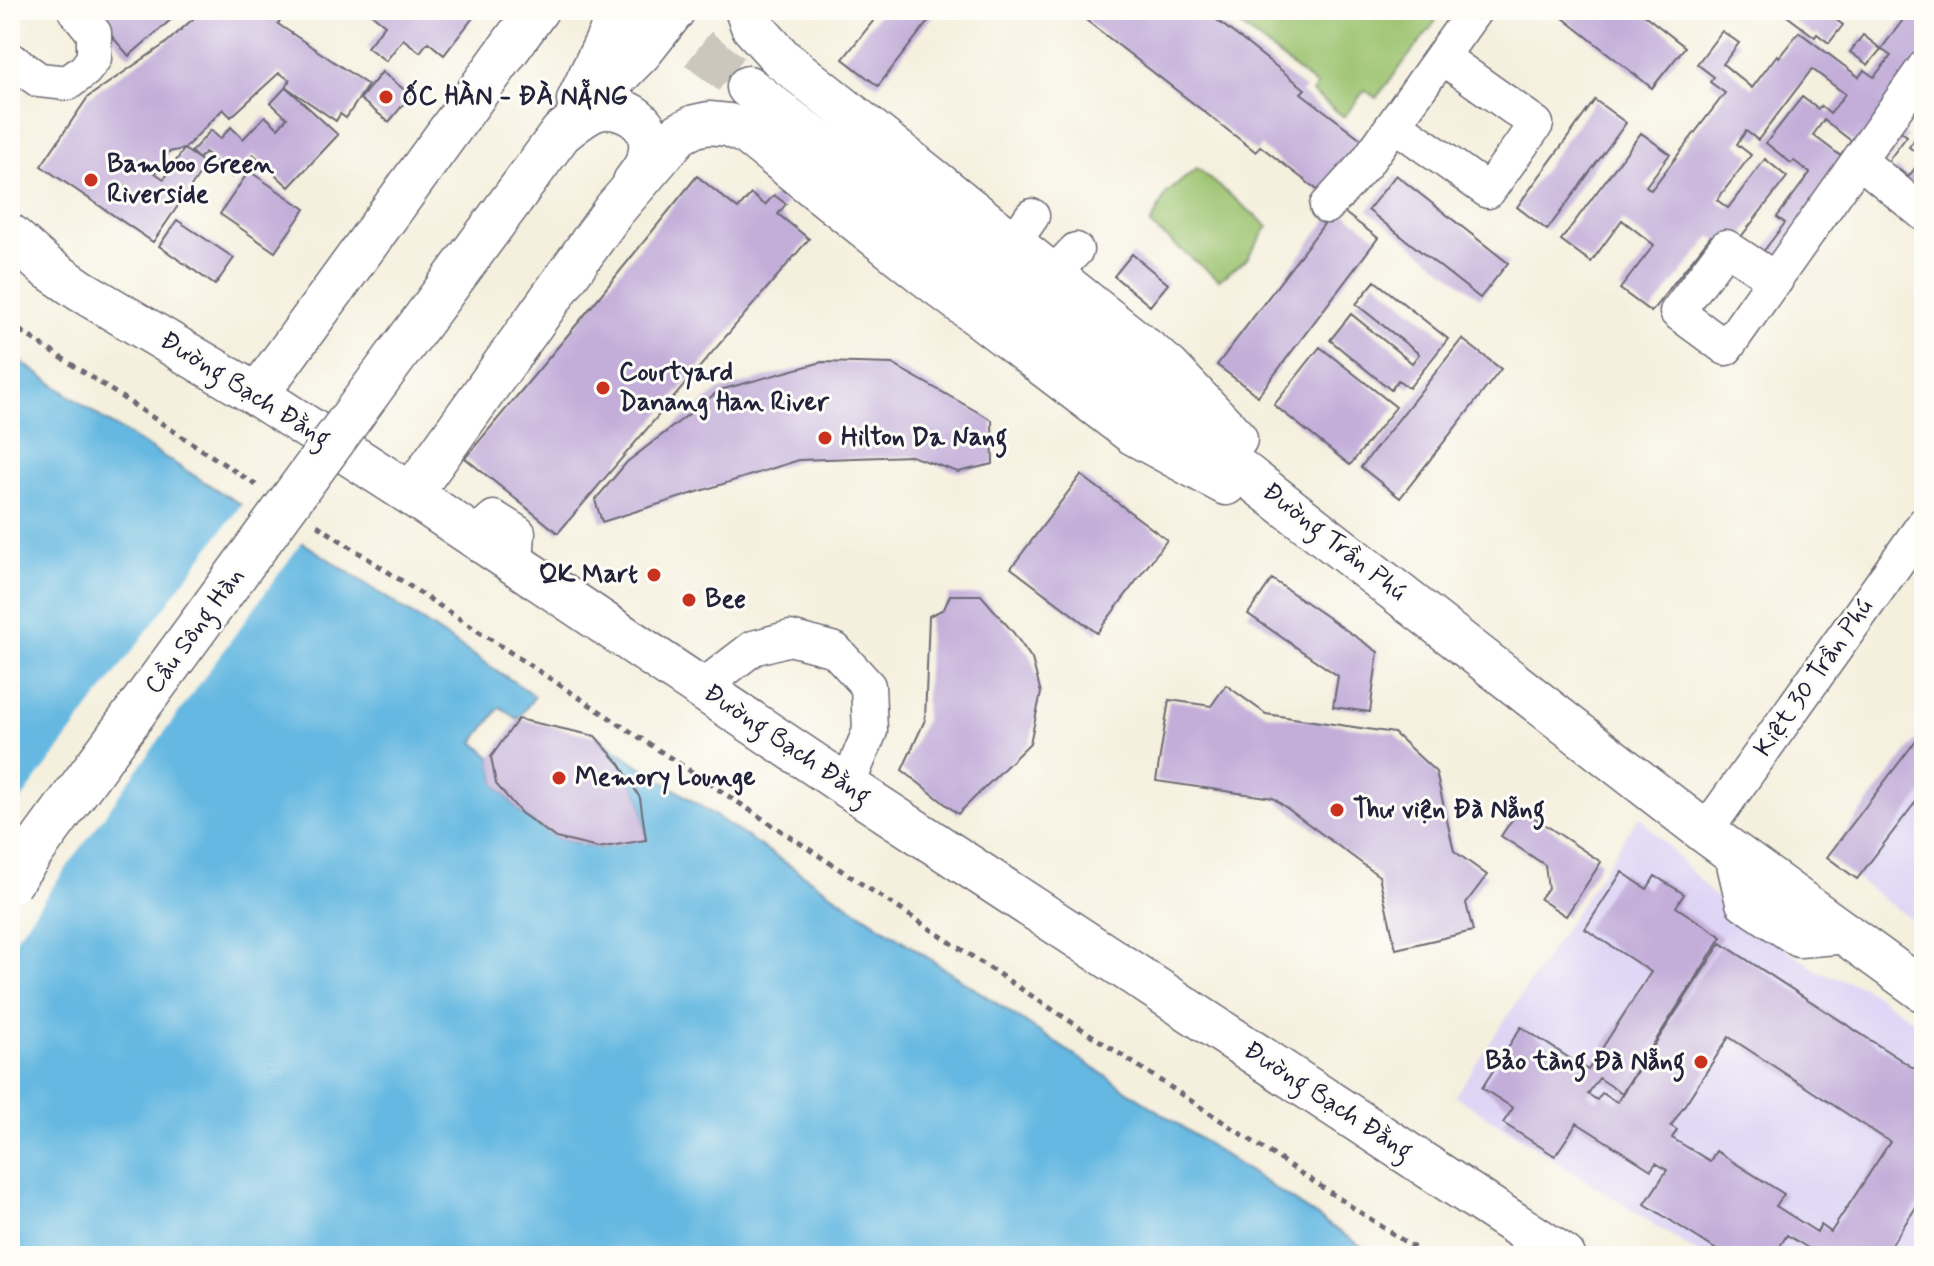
<svg xmlns="http://www.w3.org/2000/svg" width="1934" height="1266" font-family="Mynerve,sans-serif">
<rect width="100%" height="100%" fill="#fdfcf7"/>
<filter id="ink" filterUnits="userSpaceOnUse"><feTurbulence type="fractalNoise" baseFrequency=".0125" numOctaves="2"/><feDisplacementMap in="SourceGraphic" scale="16" xChannelSelector="R" yChannelSelector="G"/><feConvolveMatrix kernelMatrix="1 2 1 2 8 2 1 2 1" color-interpolation-filters="sRGB"/></filter>
<filter id="wash" filterUnits="userSpaceOnUse"><feTurbulence type="fractalNoise" baseFrequency=".006" numOctaves="4" result="noise"/><feDisplacementMap in="SourceGraphic" scale="32" xChannelSelector="R" yChannelSelector="G"/><feGaussianBlur stdDeviation="1.8" result="paint"/><feColorMatrix in="noise" values="0 0 0 0 0 0 0 0 0 0 0 0 0 0 0 0 0 1.4 0 .05"/><feComposite in="paint" operator="in"/></filter>
<g filter="url(#wash)">
<rect width="100%" height="100%" fill="#f5f0de"/>
<!-- built -->
<path fill="#ded5f5" d="M1924,730V929L1827,857Z
M1639,816L1722,904L1821,973L1864,987L1924,1027V1256H1703L1455,1096Z"/>
<!-- green -->
<path fill="#9cc36f" stroke="#5f7255" stroke-width="2" d="M1221,10H1372L1379,15L1383,10H1422L1436,21L1376,98L1365,90L1344,117L1312,92L1317,86Z
M1197,168L1268,226L1246,260L1219,280L1150,225L1166,194Z"/>
<!-- water -->
<path fill="#65b8e1" stroke="#446d8e" stroke-width="2" d="M10,354L106,421L316,551L535,696L518,719L500,707L474,742L491,757L496,784L521,813L556,838L598,848L646,839L640,798L620,764L595,736L1376,1256H10Z"/>
<!-- pier -->
<path fill="#f5f0de" d="M244,501L304,539L10,946V815Z"/>
<g id="blocks">
<!-- building -->
<path fill="#c3aed9" fill-rule="evenodd" d="M89,10H182L129,56Z
M203,10H286L278,24L368,85L346,118L340,114L336,121L286,87L290,80L279,73L231,117L223,109L184,149L199,159L191,152L211,130L220,139L231,127L243,139L265,116L278,128L287,118L271,103L286,87L338,135L289,187L253,154L232,177L205,152L199,159L206,165L153,242L41,166L88,97L165,44ZM184,149L164,179L155,173L169,152Z
M366,10H479L444,55L428,42L420,52L403,39L386,61L367,47L385,25Z
M882,10H937L878,86L843,59Z
M1073,10H1204L1305,89L1301,93L1365,142L1324,195L1260,146L1256,152Z
M1553,10H1638L1685,47L1652,88Z
M1779,10H1835L1831,16L1843,25L1829,43L1817,34L1815,37Z
M1891,10H1924V57L1858,146L1824,120L1813,135L1850,163L1768,270L1756,261L1785,223L1777,217L1810,173L1794,161L1791,163L1766,143L1802,97L1818,109L1821,106L1830,114L1845,94L1812,69L1758,140L1746,131L1737,144L1751,155L1717,200L1728,208L1765,159L1787,177L1730,251L1711,236L1651,312L1620,289L1654,245L1622,220L1591,262L1561,240L1641,133L1670,154L1646,186L1651,190L1725,93L1710,82L1714,77L1697,64L1722,31L1739,43L1723,64L1752,88L1777,55L1779,57L1799,32L1859,77L1864,70L1874,77L1891,56L1881,49L1868,65L1850,52L1863,35L1881,49L1903,20Z
M382,72L411,95L389,122L360,99Z
M1595,100L1626,123L1547,230L1517,207Z
M1891,124L1907,136L1885,165L1869,153Z
M1922,130L1924,132V207L1887,180L1897,168L1908,177L1923,158L1909,147Z
M249,171L305,209L275,252L220,214Z
M1396,175L1508,263L1480,298L1368,210Z
M697,176L738,209L751,194L765,205L774,195L786,204L778,214L809,239L558,533L465,458L582,318Z
M1337,207L1378,238L1258,396L1217,365Z
M177,220L234,258L215,285L159,246Z
M1132,254L1168,284L1150,306L1114,276Z
M1375,281L1448,339L1409,388L1398,380L1391,390L1330,340L1351,314L1412,363L1419,354L1356,304Z
M1462,339L1501,369L1400,498L1361,467Z
M1320,347L1396,407L1350,465L1274,405Z
M822,362L892,364L992,420L993,464L958,472L911,456L799,460L602,522L595,500L627,462L720,390Z
M1081,475L1167,540L1097,633L1011,568Z
M1272,579L1378,652L1370,712L1333,707L1338,676L1248,614Z
M950,595H981L1013,632L1032,659L1041,693L1030,743L958,814L902,770L925,720L929,616L944,609Z
M1226,685L1266,714L1394,733L1436,772L1454,851L1487,875L1466,903L1473,931L1396,949L1379,876L1273,798L1156,781L1169,700L1211,706Z
M518,719L595,736L620,764L640,798L646,840L598,848L556,838L521,813L496,784L491,757Z
M1924,730V791L1857,879L1827,857Z
M1520,808L1601,862L1566,916L1540,899L1548,888L1545,865L1501,836Z
M1622,872L1647,889L1655,876L1684,894L1676,907L1722,937L1622,1093L1599,1078L1588,1094L1597,1100L1602,1093L1617,1102L1721,943L1924,1075V1195L1884,1256H1803L1808,1248L1787,1235L1774,1256H1726L1645,1204L1667,1170L1656,1163L1651,1170L1577,1123L1555,1156L1503,1123L1513,1108L1482,1088L1521,1027L1588,1070L1651,972L1585,929ZM1729,1037L1890,1142L1831,1232L1821,1225L1817,1232L1776,1206L1784,1194L1716,1151L1710,1161L1672,1138L1677,1130L1671,1126Z"/>
</g>
</g>
<g filter="url(#ink)">
<use href="#blocks" fill-opacity="0" stroke="#6c6a74" stroke-width="2"/>
<g fill="none" stroke-linecap="round" stroke-linejoin="round">
<!-- major-tunnel -->
<path stroke="#cbc7bd" stroke-width="42" stroke-dasharray="42 21" stroke-linecap="butt" d="M648,10L748,87"/>
<!-- minor casing -->
<g stroke="#6c6a74" stroke-width="37">
<path id="minor" d="M10,59L39,80L68,83L85,70L94,58V33L75,10
M1394,124L1488,191L1536,124L1442,57
M1860,161L1924,214
M1327,206L1366,163L1475,10
M1013,243L1032,216
M1052,275L1076,250
M1776,280L1726,247L1677,312L1726,348L1924,68
M474,535L494,518L518,533L516,563
M701,688L753,648L790,638L835,650L868,686L870,731L847,786
M1705,832L1924,524
M1731,851L1743,903L1799,940L1849,936"/>
</g>
<!-- major casing -->
<g stroke="#6c6a74" stroke-width="45">
<path id="major" d="M746,10L752,26L782,59L1168,367L1236,439
M748,87L1705,832L1924,991
M578,100L612,29L627,10
M576,118L641,52L674,10
M10,235L45,266L80,290L257,395L411,494L847,786L1564,1256
M380,378L561,133C572,125 584,113 598,109C620,104 648,119 650,142C652,157 643,171 634,182
M257,395L537,10
M411,494L614,210L679,134L695,126L709,123L729,125L749,135L925,275L1134,434L1226,484"/>
</g>
<!-- path -->
<path stroke="#6c6a74" stroke-width="5" stroke-dasharray="6 6" stroke-linecap="butt" d="M10,324L259,487
M317,525L1422,1253L1425,1256"/>
<!-- minor -->
<use href="#minor" stroke="#fff" stroke-width="34"/>
<!-- major -->
<use href="#major" stroke="#fff" stroke-width="42"/>
<!-- major-bridge casing -->
<g stroke="#6c6a74" stroke-width="45" stroke-linecap="butt">
<path id="major-bridge" d="M10,883L380,378"/>
</g>
<!-- major-bridge -->
<use href="#major-bridge" stroke="#fff" stroke-width="42"/>
</g>
</g>
<!-- markers -->
<g fill="#c8321e" stroke="#fdfcf7" stroke-width="3">
<circle cx="386" cy="97" r="8"/>
<circle cx="91" cy="180" r="8"/>
<circle cx="603" cy="388" r="8"/>
<circle cx="825" cy="438" r="8"/>
<circle cx="654" cy="575" r="8"/>
<circle cx="689" cy="600" r="8"/>
<circle cx="559" cy="778" r="8"/>
<circle cx="1337" cy="810" r="8"/>
<circle cx="1701" cy="1062" r="8"/>
</g>
<g text-anchor="middle" dominant-baseline="central" stroke-width="6" stroke-linejoin="round" paint-order="stroke">
<!-- poi labels -->
<g font-size="26" font-weight="bold" fill="#22223b" stroke="#fdfcf7" text-anchor="start">
<text x="402" y="97">ỐC HÀN - ĐÀ NẴNG</text>
<text x="107" y="165">Bamboo Green<tspan x="107" dy="30">Riverside</tspan></text>
<text x="619" y="373">Courtyard<tspan x="619" dy="30">Danang Han River</tspan></text>
<text x="841" y="438">Hilton Da Nang</text>
<text x="638" y="575" text-anchor="end">QK Mart</text>
<text x="705" y="600">Bee</text>
<text x="575" y="778">Memory Lounge</text>
<text x="1353" y="810">Thư viện Đà Nẵng</text>
<text x="1685" y="1062" text-anchor="end">Bảo tàng Đà Nẵng</text>
</g>
<!-- street labels -->
<g font-size="26" fill="#22223b" stroke="#fdfcf7">
<text transform="translate(245 390) rotate(32)">Đường Bạch Đằng</text>
<text transform="translate(1334 542) rotate(38)">Đường Trần Phú</text>
<text transform="translate(195 631) rotate(-54)">Cầu Sông Hàn</text>
<text transform="translate(1814 678) rotate(-55)">Kiệt 30 Trần Phú</text>
<text transform="translate(787 745) rotate(34)">Đường Bạch Đằng</text>
<text transform="translate(1328 1101) rotate(33)">Đường Bạch Đằng</text>
</g>
</g>
<!-- margin -->
<rect width="1934" height="1266" fill="none" stroke="#fdfcf7" stroke-width="40"/>
</svg>
